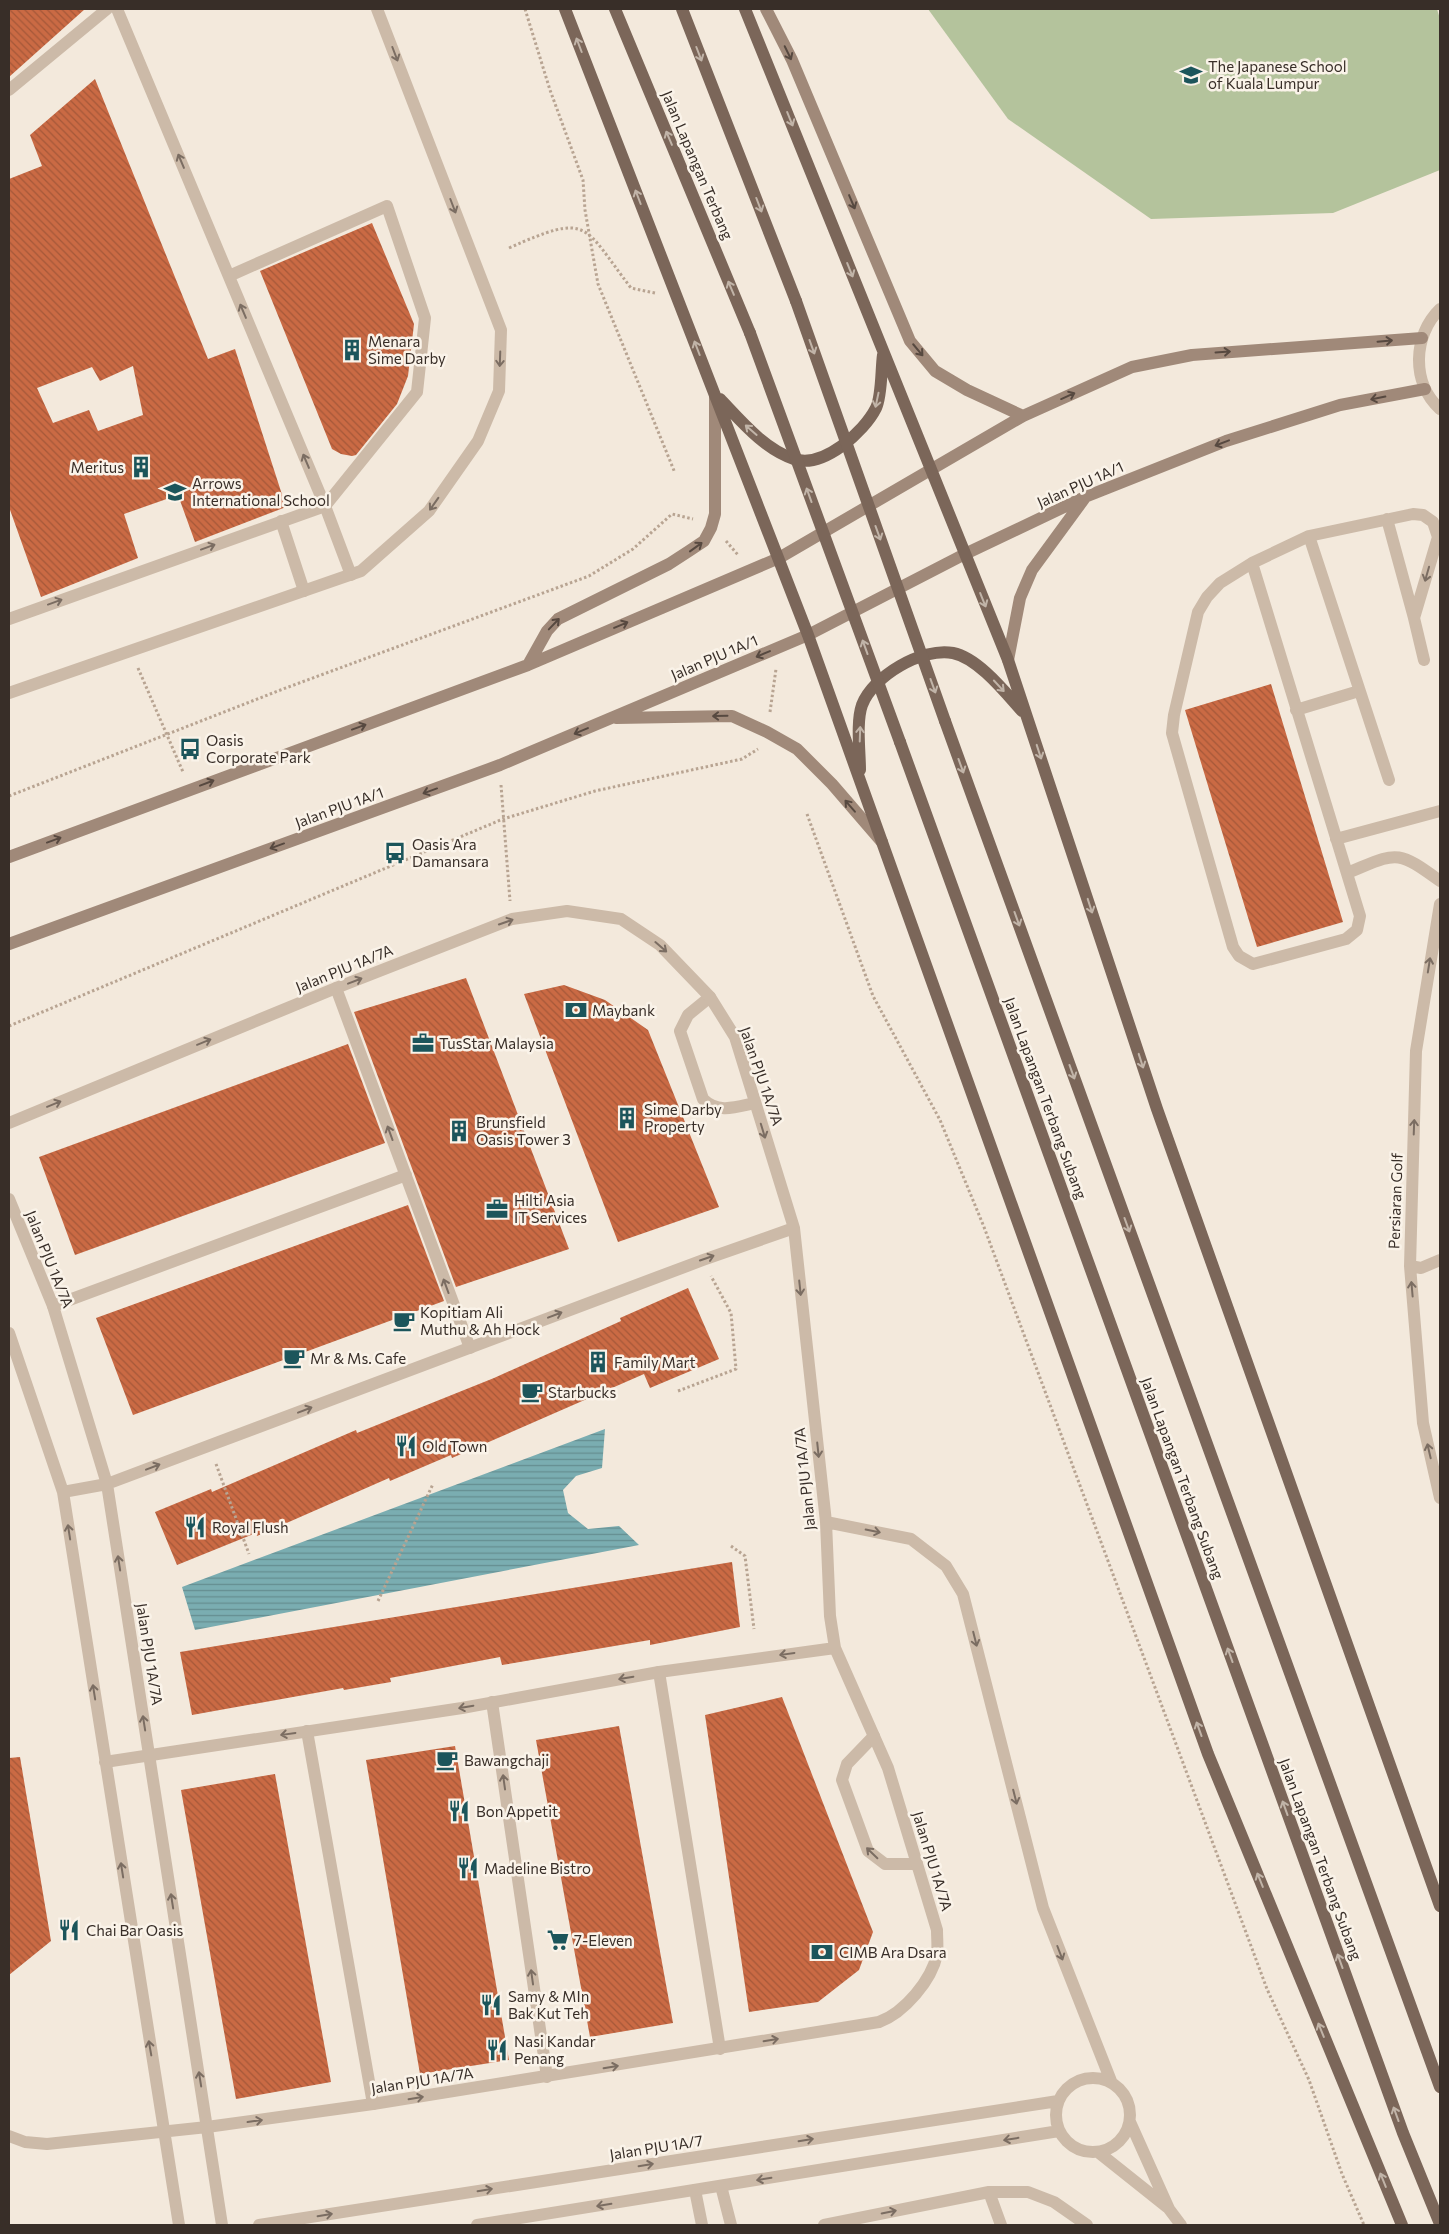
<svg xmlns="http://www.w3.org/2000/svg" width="1449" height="2234" font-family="Commissioner,sans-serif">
<defs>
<pattern id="water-rules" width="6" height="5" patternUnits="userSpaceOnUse" patternTransform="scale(1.25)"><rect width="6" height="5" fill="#7aadb1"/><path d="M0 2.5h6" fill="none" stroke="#658d90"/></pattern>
<pattern id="building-back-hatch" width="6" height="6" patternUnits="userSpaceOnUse" patternTransform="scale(1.25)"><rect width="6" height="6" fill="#ca6a44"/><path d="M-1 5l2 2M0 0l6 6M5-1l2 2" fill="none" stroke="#a55839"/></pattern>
</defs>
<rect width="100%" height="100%" fill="#f3e9dc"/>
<!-- pitch -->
<path fill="#b4c39c" d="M928,9H1437L1440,19V170L1333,213L1151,219L1008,119Z"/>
<!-- water -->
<path fill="url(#water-rules)" d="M605,1429L602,1468L576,1476L563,1490L568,1513L588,1529L619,1526L639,1545L195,1630L182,1587Z"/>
<!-- building -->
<path fill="url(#building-back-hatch)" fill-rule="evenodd" d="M9,9H85L9,77Z
M95,79L208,359L235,349L286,507L195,542L178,495L124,514L138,558L41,597L9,507V179L42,166L30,135ZM133,366L143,415L98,431L89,410L53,423L37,388L92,367L100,381Z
M372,223L414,324L408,376L397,404L356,455L352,456L341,454L332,449L260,271Z
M1271,684L1343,922L1257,947L1185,710Z
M466,978L569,1249L456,1287L354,1012Z
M564,985L605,1000L648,1030L719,1207L618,1242L524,994Z
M348,1044L385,1143L75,1255L39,1157Z
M408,1205L444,1301L133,1415L96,1318Z
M688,1288L719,1359L650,1388L644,1374L452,1458L451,1455L390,1481L389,1478L257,1536L256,1533L177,1565L155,1512L211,1489L212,1492L356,1430L357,1433L494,1378L621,1321L620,1318Z
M732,1562L740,1627L650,1645V1640L502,1665L500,1657L390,1678L391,1682L344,1690L343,1688L192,1715L180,1652Z
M782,1697L873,1932L859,1970L818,2002L749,2012L705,1715Z
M619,1726L673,2023L590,2037L536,1740Z
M455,1746L509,2060L420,2074L366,1760Z
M20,1757L51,1941L9,1975V1758Z
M275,1774L331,2082L236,2099L181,1790Z"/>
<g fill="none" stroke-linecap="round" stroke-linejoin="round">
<!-- path -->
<path stroke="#b8a492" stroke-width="3" stroke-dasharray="2.5 2.5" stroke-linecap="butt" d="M525,9L550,90L583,180L585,210L598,284L675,473
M509,248C590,212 582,224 631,288L655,293
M726,541L738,555
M138,668L183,772
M770,712L776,669
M501,785L510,901
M9,796L283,689L589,576L633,549L672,514L693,519
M807,814L873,996L940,1120L984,1227L1267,1989L1309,2080L1342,2174L1364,2225
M9,1026L503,819L595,791L742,759L758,749
M678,1391L736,1369L731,1313L711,1276
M216,1464L249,1554
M731,1546L745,1556L754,1629
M378,1601L433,1484"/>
<!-- service -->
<path stroke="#ccbaa8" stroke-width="12" d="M117,9L325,506L351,575
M9,90L107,9
M281,521L304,591
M1309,536L1389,780
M1252,563L1360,916L1357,930L1346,939L1253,964L1239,956L1233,947L1172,733L1174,715L1198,612L1207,597L1220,583L1252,563L1309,536L1413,514L1423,515L1433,522L1438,537L1414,618L1387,519
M1414,618L1424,660
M9,619L325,506L417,392L425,318L387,206L229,276
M1296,710L1359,691
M1336,839L1440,811
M1347,873C1397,853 1395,848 1440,881
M336,988L470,1348
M710,997L688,1015L680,1031L703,1099C718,1114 736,1107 755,1103
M53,1306L406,1175
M659,1672L720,2049
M492,1702L547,2077
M307,1731L373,2104
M874,1736L847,1764L842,1780L868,1851L885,1864H917
M721,2186L731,2225
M695,2190L702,2225
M989,2192L1001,2225
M824,2225L989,2192H1028L1054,2202L1087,2225"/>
<!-- minor -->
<path stroke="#ccbaa8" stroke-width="12" d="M9,693L361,571L429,511L478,441L499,391L501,330L377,9
M9,1123L336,988L512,919L567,911L621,919L660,945L710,997L735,1037L794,1228L826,1522L830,1616L835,1648L888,1768L937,1930C937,1938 938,1947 937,1954C932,1980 904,2013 879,2022L373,2104L207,2127L47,2144L25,2142L9,2136
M9,1199L53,1306L107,1484L222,2225
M9,1333L63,1492L179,2225
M63,1492L107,1484L703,1260L794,1228
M826,1522L911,1539L946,1566L963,1594L1043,1908L1111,2081
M105,1762L462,1708L659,1672L835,1648
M1056 2115a37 37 0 1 1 74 0a37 37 0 1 1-74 0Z
M1130,2122L1169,2209L1181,2225
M1098,2152L1167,2207
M259,2225L1058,2101
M477,2225L1059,2131"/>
<!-- tertiary -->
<path stroke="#ccbaa8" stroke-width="12" d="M1440,309C1413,335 1411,383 1440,409
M1440,904L1416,1051L1410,1266L1423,1423L1440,1498
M1410,1266L1421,1268L1440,1260"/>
<!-- secondary -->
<path stroke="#a08979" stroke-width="12" d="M766,9L792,60L910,341L935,371L967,390L1023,416
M1008,660L1020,598L1032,570L1084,499
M528,665L547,631L558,619L669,564L689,551L704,541L711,528L715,514V397
M616,718L732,716L767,732L797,749L832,784L882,842
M9,857L528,665L779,558L1023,416L1132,367L1192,355L1422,338
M9,944L500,765L808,635L965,554L1085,497L1226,441L1340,405L1425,389"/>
<!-- primary -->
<path stroke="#7b6659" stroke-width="12" d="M565,9L808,635L1208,1754L1402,2225
M615,9L750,333
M682,9L796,301
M745,9L1008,660L1157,1109L1440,1906
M720,399C741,421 764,449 794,459C823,469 864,432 876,408C882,396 881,368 883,355
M945,721L1440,2087
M900,742L1403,2133L1440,2224
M860,770C860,752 856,722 862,705C873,676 922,647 953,653C978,658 1005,692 1022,711"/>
<!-- primary-bridge -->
<path stroke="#7b6659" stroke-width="12" d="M796,301L945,721
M750,333L900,742"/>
</g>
<!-- one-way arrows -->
<defs><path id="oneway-shaft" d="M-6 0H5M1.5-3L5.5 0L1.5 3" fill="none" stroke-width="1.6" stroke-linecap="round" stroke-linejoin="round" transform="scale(1.25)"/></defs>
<g stroke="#c1b4a8">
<use href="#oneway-shaft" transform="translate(579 45) rotate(-111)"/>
<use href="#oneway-shaft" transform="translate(699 54) rotate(69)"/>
<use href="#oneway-shaft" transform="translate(790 119) rotate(68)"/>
<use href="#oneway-shaft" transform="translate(669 138) rotate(-113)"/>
<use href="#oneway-shaft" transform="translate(638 197) rotate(-111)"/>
<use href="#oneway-shaft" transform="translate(759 205) rotate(69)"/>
<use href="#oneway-shaft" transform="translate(850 270) rotate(68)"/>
<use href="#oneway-shaft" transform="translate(731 288) rotate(-113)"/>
<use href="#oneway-shaft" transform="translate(812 347) rotate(70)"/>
<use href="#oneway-shaft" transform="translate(697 348) rotate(-111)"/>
<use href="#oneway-shaft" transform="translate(877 400) rotate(102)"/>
<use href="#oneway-shaft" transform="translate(751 430) rotate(-139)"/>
<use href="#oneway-shaft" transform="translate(809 495) rotate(-110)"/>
<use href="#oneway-shaft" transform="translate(878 533) rotate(70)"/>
<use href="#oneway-shaft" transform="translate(983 600) rotate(68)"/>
<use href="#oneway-shaft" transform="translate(865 647) rotate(-110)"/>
<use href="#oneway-shaft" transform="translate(933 686) rotate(70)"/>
<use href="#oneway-shaft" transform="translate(999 686) rotate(47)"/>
<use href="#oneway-shaft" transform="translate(860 734) rotate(-88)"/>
<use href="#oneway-shaft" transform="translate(1039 752) rotate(72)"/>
<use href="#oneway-shaft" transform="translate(961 766) rotate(70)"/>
<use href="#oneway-shaft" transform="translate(1090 906) rotate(72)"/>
<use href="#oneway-shaft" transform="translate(1017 919) rotate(70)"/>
<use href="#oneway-shaft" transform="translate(1141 1061) rotate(72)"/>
<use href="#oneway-shaft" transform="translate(1072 1072) rotate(70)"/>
<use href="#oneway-shaft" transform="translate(1127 1225) rotate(70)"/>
<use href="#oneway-shaft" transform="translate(1230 1655) rotate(-110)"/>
<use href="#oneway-shaft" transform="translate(1199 1729) rotate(-110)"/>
<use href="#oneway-shaft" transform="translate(1285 1808) rotate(-110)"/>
<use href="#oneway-shaft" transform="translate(1260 1880) rotate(-112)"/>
<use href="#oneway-shaft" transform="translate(1340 1961) rotate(-110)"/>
<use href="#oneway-shaft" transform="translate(1321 2030) rotate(-112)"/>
<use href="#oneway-shaft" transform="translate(1396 2114) rotate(-110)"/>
<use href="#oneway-shaft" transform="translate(1383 2180) rotate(-112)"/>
</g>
<g stroke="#574940">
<use href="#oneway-shaft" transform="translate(788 53) rotate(64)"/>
<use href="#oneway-shaft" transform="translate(852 202) rotate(67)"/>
<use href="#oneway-shaft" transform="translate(1385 341) rotate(-5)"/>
<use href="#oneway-shaft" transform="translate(918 350) rotate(50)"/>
<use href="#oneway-shaft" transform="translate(1223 352) rotate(-4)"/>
<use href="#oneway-shaft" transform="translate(1068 396) rotate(-24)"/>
<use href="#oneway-shaft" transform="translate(1378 398) rotate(169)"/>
<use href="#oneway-shaft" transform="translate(1222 443) rotate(159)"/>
<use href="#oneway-shaft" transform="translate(696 547) rotate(-36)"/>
<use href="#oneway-shaft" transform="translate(554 624) rotate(-46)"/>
<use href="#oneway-shaft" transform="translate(621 625) rotate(-23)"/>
<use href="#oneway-shaft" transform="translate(763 654) rotate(157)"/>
<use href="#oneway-shaft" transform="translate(720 716) rotate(179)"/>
<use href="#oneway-shaft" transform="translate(359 727) rotate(-20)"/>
<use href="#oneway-shaft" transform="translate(581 731) rotate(157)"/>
<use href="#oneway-shaft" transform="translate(207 783) rotate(-21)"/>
<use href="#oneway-shaft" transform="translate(430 791) rotate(160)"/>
<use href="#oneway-shaft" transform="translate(850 806) rotate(-131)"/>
<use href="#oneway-shaft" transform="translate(54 840) rotate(-20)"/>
<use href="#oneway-shaft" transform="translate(277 846) rotate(160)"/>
</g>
<g stroke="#7b6d62">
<use href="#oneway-shaft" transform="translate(395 54) rotate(69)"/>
<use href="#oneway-shaft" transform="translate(181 161) rotate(-113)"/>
<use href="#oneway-shaft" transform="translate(453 206) rotate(69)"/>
<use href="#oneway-shaft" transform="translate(243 311) rotate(-113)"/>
<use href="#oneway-shaft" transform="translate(500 359) rotate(92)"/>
<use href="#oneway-shaft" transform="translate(306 461) rotate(-113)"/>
<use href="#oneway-shaft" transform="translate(434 504) rotate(125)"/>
<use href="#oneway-shaft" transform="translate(208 547) rotate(-20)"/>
<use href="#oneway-shaft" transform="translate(1427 574) rotate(106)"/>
<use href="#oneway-shaft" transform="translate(55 602) rotate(-20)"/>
<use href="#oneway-shaft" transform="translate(506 922) rotate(-19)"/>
<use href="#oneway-shaft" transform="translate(661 947) rotate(41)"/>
<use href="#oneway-shaft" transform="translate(1429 965) rotate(-81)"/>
<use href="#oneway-shaft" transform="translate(355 981) rotate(-21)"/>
<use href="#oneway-shaft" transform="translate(204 1042) rotate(-22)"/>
<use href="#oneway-shaft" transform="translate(54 1104) rotate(-22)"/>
<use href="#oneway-shaft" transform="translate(1414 1127) rotate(-88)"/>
<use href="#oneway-shaft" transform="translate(763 1131) rotate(73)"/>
<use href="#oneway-shaft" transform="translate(390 1133) rotate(-110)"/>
<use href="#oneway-shaft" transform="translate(707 1258) rotate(-19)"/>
<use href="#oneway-shaft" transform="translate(446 1286) rotate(-110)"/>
<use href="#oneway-shaft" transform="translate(800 1288) rotate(84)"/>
<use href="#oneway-shaft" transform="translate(1412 1289) rotate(-95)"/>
<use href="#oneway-shaft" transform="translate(555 1315) rotate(-21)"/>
<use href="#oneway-shaft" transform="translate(305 1410) rotate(-21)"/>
<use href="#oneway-shaft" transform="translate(818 1450) rotate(84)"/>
<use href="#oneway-shaft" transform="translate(1429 1451) rotate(-103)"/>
<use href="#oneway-shaft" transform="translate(153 1467) rotate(-21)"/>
<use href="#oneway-shaft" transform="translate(873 1531) rotate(11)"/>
<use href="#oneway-shaft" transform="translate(69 1532) rotate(-99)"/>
<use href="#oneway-shaft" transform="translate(119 1563) rotate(-99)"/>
<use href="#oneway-shaft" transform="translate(975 1639) rotate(76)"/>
<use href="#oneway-shaft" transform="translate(787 1654) rotate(172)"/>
<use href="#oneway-shaft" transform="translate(626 1678) rotate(170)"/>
<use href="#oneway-shaft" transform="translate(94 1692) rotate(-99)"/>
<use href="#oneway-shaft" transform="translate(466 1707) rotate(170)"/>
<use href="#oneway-shaft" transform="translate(144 1723) rotate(-99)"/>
<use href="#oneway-shaft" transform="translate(288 1734) rotate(172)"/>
<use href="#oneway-shaft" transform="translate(504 1782) rotate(-98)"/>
<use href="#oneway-shaft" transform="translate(1015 1797) rotate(76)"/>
<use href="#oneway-shaft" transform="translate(872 1853) rotate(-136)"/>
<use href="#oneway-shaft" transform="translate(122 1870) rotate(-99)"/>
<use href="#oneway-shaft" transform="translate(172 1901) rotate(-99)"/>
<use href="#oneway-shaft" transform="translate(1060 1953) rotate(69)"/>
<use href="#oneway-shaft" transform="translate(532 1977) rotate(-98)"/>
<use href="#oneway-shaft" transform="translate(771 2040) rotate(-9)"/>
<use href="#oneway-shaft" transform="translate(150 2048) rotate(-100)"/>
<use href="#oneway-shaft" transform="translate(611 2067) rotate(-9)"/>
<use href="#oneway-shaft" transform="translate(200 2079) rotate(-99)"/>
<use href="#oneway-shaft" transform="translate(416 2098) rotate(-9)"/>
<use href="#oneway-shaft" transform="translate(255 2121) rotate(-8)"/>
<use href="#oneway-shaft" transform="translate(1011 2139) rotate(171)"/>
<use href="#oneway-shaft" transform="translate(806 2140) rotate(-9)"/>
<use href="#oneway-shaft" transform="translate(646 2165) rotate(-9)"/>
<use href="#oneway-shaft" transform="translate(764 2179) rotate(171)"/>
<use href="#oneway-shaft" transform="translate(485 2190) rotate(-9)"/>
<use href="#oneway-shaft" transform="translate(604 2205) rotate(171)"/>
<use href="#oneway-shaft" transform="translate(889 2212) rotate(-11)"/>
<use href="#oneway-shaft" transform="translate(325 2215) rotate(-9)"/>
</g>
<!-- icons -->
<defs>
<g id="school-bare" transform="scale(1.725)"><path d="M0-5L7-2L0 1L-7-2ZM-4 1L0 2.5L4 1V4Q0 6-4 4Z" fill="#1c555b" stroke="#faf3e9" stroke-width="2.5" paint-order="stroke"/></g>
<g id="building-bare" transform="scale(1.725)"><path d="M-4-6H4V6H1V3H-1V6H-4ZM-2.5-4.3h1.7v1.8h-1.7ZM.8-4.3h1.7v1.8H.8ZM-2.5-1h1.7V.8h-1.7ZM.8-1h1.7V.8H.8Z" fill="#1c555b" stroke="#faf3e9" stroke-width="2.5" paint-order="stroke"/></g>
<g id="bus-bare" transform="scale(1.725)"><path d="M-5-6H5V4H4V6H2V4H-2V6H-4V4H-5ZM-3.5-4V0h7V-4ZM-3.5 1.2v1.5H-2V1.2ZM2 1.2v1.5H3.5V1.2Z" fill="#1c555b" stroke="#faf3e9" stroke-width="2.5" paint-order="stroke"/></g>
<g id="bank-bare" transform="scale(1.725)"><path d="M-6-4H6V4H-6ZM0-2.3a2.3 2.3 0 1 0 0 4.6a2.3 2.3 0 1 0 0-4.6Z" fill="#1c555b" stroke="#faf3e9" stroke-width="2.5" paint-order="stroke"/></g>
<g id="office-bare" transform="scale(1.725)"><path d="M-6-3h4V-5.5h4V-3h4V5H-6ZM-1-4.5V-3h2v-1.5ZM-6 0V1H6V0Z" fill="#1c555b" stroke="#faf3e9" stroke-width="2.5" paint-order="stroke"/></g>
<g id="cafe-bare" transform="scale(1.725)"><path d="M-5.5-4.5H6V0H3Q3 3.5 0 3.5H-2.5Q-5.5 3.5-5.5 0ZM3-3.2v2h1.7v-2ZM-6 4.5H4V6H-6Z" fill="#1c555b" stroke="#faf3e9" stroke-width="2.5" paint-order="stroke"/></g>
<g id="restaurant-bare" transform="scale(1.725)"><path d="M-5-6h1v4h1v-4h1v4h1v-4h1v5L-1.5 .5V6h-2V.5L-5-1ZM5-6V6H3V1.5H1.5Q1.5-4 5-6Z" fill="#1c555b" stroke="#faf3e9" stroke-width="2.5" paint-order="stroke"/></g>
<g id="supermarket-bare" transform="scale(1.725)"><path d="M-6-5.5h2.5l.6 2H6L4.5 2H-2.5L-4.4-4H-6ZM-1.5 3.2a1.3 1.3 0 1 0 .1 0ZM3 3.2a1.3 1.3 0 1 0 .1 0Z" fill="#1c555b" stroke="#faf3e9" stroke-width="2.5" paint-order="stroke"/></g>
</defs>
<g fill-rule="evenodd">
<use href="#school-bare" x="1191" y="75"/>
<use href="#building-bare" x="352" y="350"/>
<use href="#building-bare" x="141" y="467"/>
<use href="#school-bare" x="175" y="492"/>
<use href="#bus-bare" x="190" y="749"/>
<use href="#bus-bare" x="395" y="853"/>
<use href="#bank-bare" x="576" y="1010"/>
<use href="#office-bare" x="423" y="1043"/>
<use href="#building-bare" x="627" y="1118"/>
<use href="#building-bare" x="459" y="1131"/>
<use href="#office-bare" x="497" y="1209"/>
<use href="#cafe-bare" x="404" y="1321"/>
<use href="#cafe-bare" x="294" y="1358"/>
<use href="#building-bare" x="598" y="1362"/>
<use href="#cafe-bare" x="532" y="1392"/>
<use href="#restaurant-bare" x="406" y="1446"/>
<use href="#restaurant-bare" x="195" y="1527"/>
<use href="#cafe-bare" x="447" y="1760"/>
<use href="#restaurant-bare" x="459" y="1811"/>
<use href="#restaurant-bare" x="468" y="1868"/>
<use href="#restaurant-bare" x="69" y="1930"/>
<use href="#supermarket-bare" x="558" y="1940"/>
<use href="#bank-bare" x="822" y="1952"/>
<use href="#restaurant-bare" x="491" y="2005"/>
<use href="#restaurant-bare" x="497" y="2050"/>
</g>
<g text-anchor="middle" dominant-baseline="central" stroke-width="5" stroke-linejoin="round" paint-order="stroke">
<!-- poi labels -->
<g font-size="15" fill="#382e28" stroke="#faf3e9" text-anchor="start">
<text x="1208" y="66">The Japanese School<tspan x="1208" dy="17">of Kuala Lumpur</tspan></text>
<text x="368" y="341">Menara<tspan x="368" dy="17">Sime Darby</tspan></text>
<text x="124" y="467" text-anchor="end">Meritus</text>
<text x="192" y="483">Arrows<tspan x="192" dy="17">International School</tspan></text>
<text x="206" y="740">Oasis<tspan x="206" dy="17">Corporate Park</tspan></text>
<text x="412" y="844">Oasis Ara<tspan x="412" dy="17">Damansara</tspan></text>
<text x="592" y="1010">Maybank</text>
<text x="439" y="1043">TusStar Malaysia</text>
<text x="644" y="1109">Sime Darby<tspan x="644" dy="17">Property</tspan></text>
<text x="476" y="1122">Brunsfield<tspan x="476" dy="17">Oasis Tower 3</tspan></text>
<text x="514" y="1200">Hilti Asia<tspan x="514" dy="17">IT Services</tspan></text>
<text x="420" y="1312">Kopitiam Ali<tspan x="420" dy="17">Muthu &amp; Ah Hock</tspan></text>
<text x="310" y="1358">Mr &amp; Ms. Cafe</text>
<text x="614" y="1362">Family Mart</text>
<text x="548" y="1392">Starbucks</text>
<text x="422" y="1446">Old Town</text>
<text x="212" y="1527">Royal Flush</text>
<text x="464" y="1760">Bawangchaji</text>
<text x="476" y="1811">Bon Appetit</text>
<text x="484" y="1868">Madeline Bistro</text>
<text x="86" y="1930">Chai Bar Oasis</text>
<text x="574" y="1940">7-Eleven</text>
<text x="839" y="1952">CIMB Ara Dsara</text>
<text x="508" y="1996">Samy &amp; MIn<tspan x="508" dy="17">Bak Kut Teh</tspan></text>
<text x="514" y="2041">Nasi Kandar<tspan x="514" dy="17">Penang</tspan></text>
</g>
<!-- street labels -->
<g font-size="15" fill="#382e28" stroke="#faf3e9">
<text transform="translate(698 165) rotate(67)">Jalan Lapangan Terbang</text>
<text transform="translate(1080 484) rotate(-24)">Jalan PJU 1A/1</text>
<text transform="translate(714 657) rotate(-23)">Jalan PJU 1A/1</text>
<text transform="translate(339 807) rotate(-20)">Jalan PJU 1A/1</text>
<text transform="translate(344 968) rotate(-22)">Jalan PJU 1A/7A</text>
<text transform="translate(762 1076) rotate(71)">Jalan PJU 1A/7A</text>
<text transform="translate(1046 1098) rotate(70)">Jalan Lapangan Terbang Subang</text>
<text transform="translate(1395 1201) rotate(-88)">Persiaran Golf</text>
<text transform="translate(50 1259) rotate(68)">Jalan PJU 1A/7A</text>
<text transform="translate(1183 1478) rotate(70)">Jalan Lapangan Terbang Subang</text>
<text transform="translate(804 1479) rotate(-96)">Jalan PJU 1A/7A</text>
<text transform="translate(150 1654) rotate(81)">Jalan PJU 1A/7A</text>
<text transform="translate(1321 1859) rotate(70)">Jalan Lapangan Terbang Subang</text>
<text transform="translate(933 1861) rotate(73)">Jalan PJU 1A/7A</text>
<text transform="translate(422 2080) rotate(-9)">Jalan PJU 1A/7A</text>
<text transform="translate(656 2147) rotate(-9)">Jalan PJU 1A/7</text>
</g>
</g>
<!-- border -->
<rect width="1449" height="2234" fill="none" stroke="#382e28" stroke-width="20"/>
</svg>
